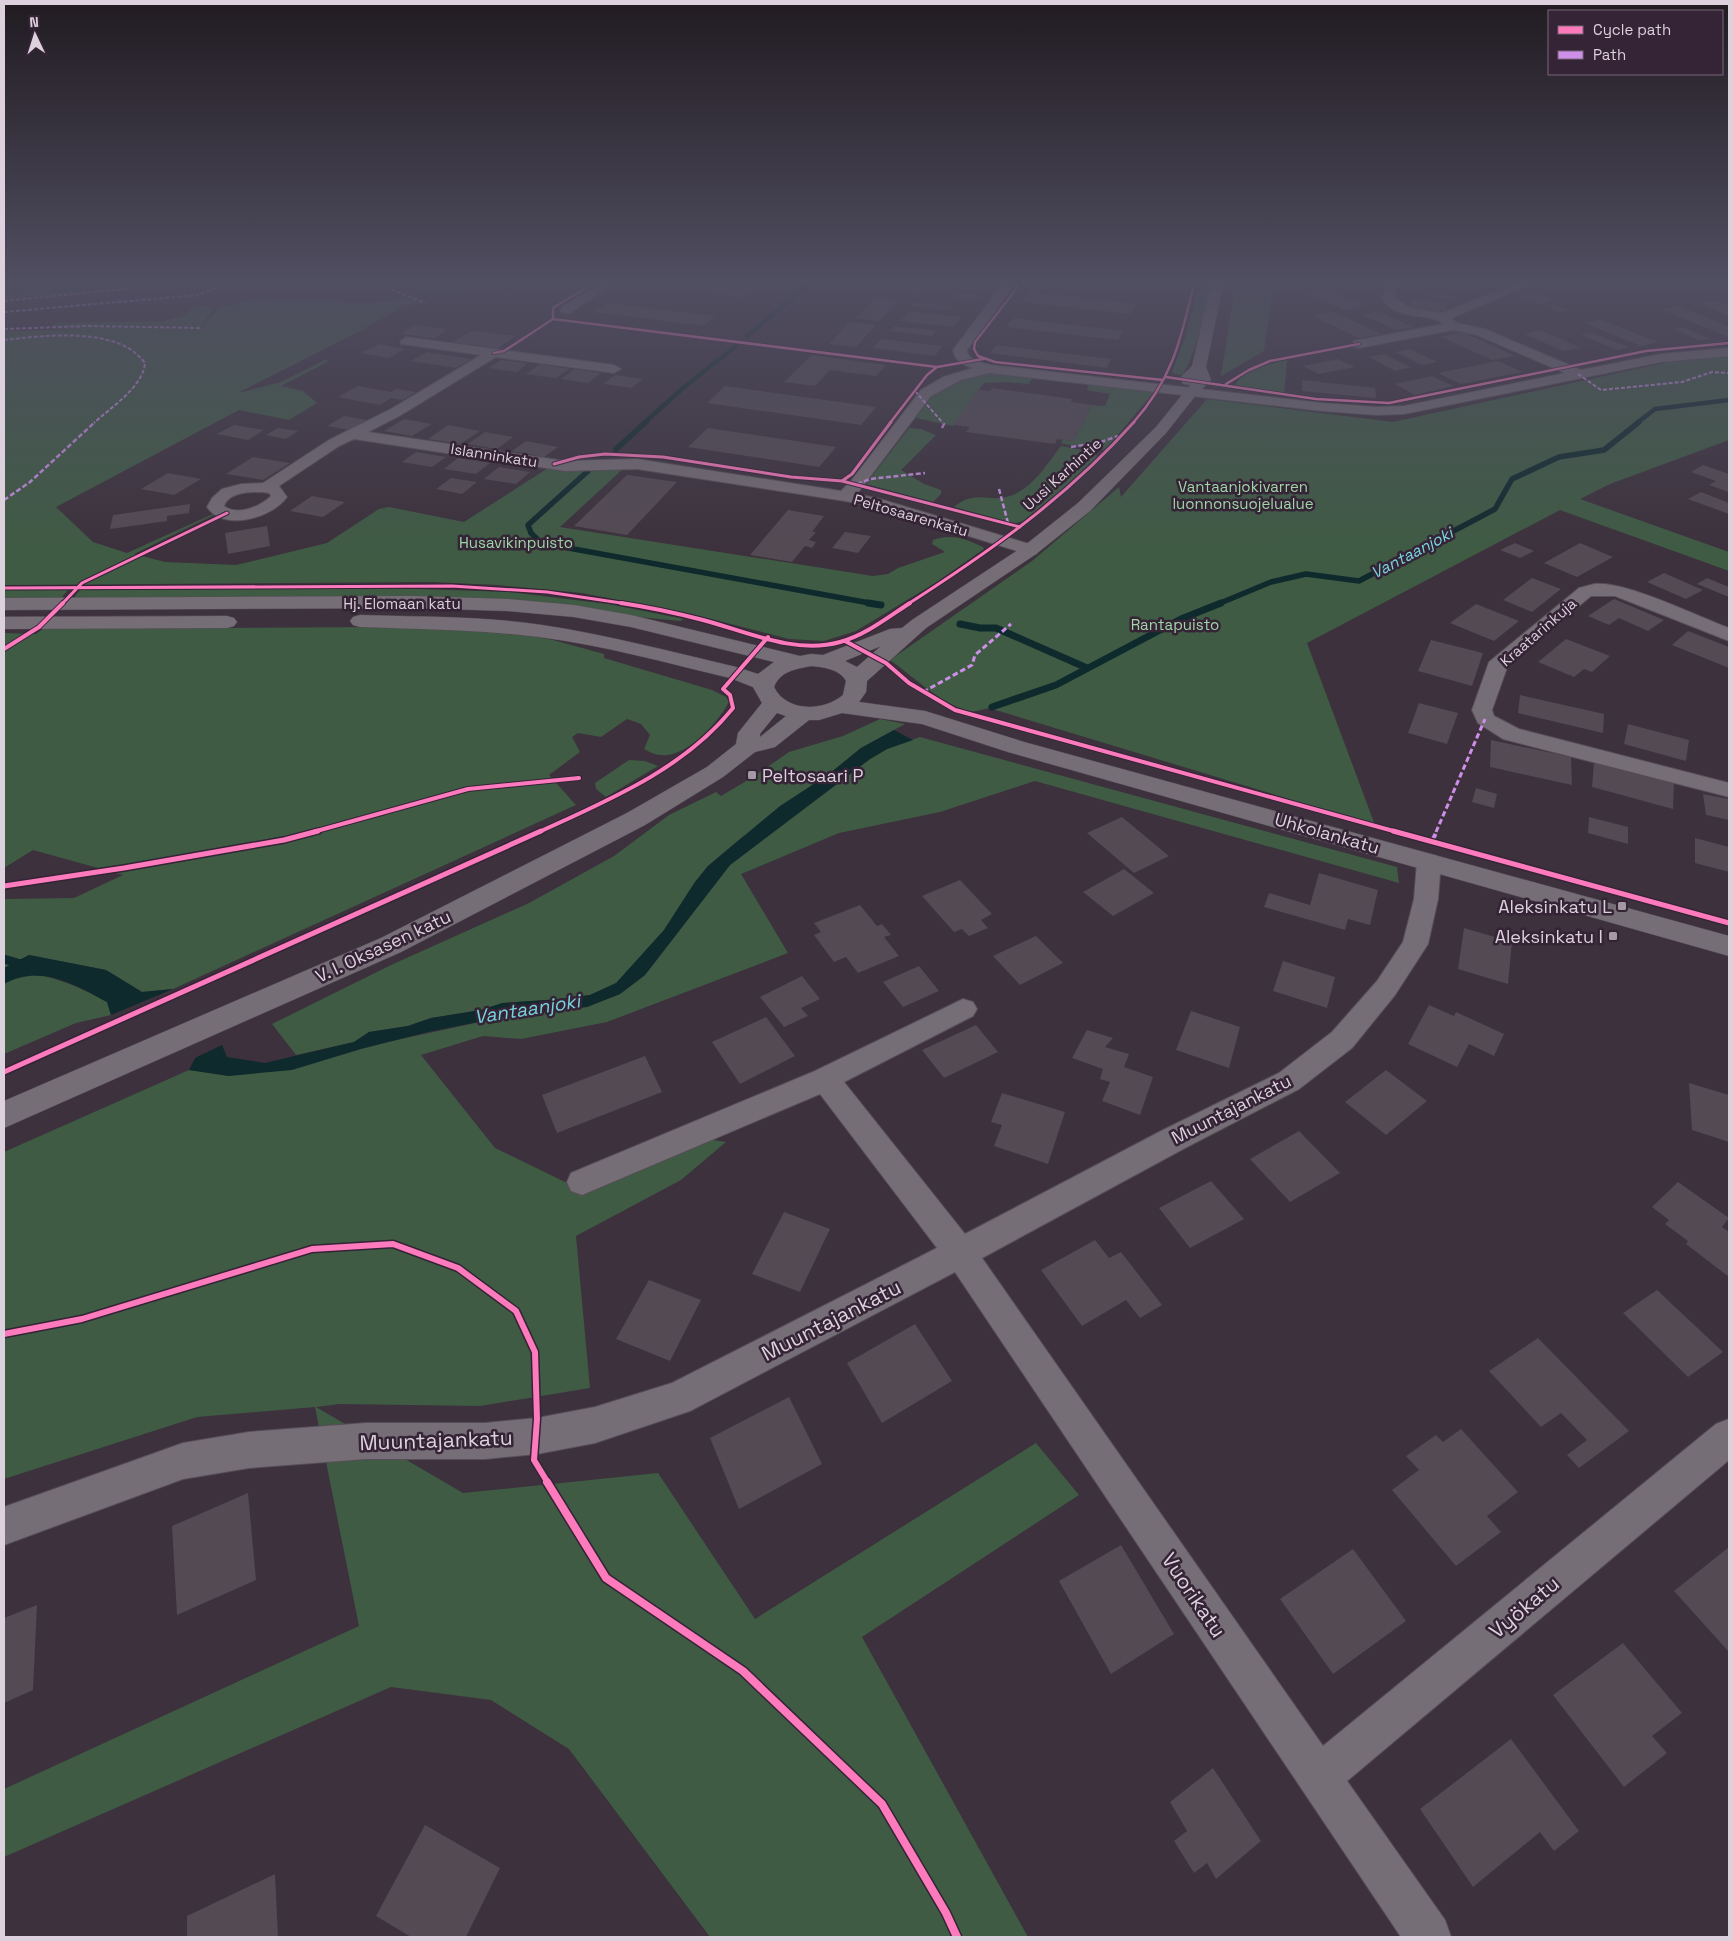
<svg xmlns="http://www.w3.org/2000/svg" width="1733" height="1941" font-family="'Space Grotesk',sans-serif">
<rect width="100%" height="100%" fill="#3c313c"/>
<!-- green -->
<path fill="#3f5b44" d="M117,280H480L453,294H416L404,287L389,284L356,282L168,283L4,300V295Z
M1200,280H1211C1205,311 1198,347 1183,375L1174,374L1172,372L1185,338Z
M1236,280H1274L1264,351L1221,376Z
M404,297L419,302L404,306L360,331L238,393L281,382L325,360L329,361L281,386L303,391L317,403L289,420L239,410L56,507L93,542L127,553L213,514H216L134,554L165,562L236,565L327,543L379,509L389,507L464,522L548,468L625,467L560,527L873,576L888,574L898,568L945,552L932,544L933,540C951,533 967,539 983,547L984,549L935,583L856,631L824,641L789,639L692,614L582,593L498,585L432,582L4,585V331L72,330L56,329L52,325L56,323L163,321L183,316L195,306H210L212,311L200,328L221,306L238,305L239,302L244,301L343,300L348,303L389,302Z
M1729,355V440L1610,484L1580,499L1729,552V571L1560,510L1307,643L1375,825L989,708C983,709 975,713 969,711C941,704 914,677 890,660L1032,561L1119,487L1121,497L1207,399L1393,422L1668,362Z
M1287,360L1284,393L1235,385C1244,370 1270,364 1287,360Z
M990,373L1033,377L1029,384L1008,382L984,383L953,426L916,418L935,392L948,383Z
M1095,384L1154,392L1106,449L1097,451L1061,443L1063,440L1073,441L1092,405L1105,406L1110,394L1087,390L1088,386Z
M909,428L921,429L936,435L901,470L924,484L941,490V494L933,502L866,484Z
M1061,446L1092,452L1096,454L1097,457L1060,491L1023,521L1016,523L1009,522L954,507C976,489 988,503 1010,496C1033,488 1047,464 1061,446Z
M389,588L509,592L608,604L684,619L680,621L420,596L75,598V596L80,590Z
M4,590H68L61,598H4Z
M378,627L431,628L531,636L553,640L604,654V658L712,690L726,697L729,702C718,722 692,752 667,755C658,756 651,753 644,749L650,735L641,724L627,719L601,737L578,733L572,737L580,752L549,775L576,805L173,989L142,992L106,970L29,955L4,968V899L74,898L123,875L33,850L4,868V633L36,634L43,629H63Z
M880,719L905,724L861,748L829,774L741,838L708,866L695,882L664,930L617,983L590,995L561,999L503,1003L481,1010L431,1018L408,1026L369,1032L354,1042L296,1055L272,1024L391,965L529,903L614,856L669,815L716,792L721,796L753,777L789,752L843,736Z
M920,737L1397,867L1399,883L1035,781L940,812L839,833L741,874L788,953L607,1022L521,1039L483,1036L421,1055L495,1148L565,1182L676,1134L726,1142L681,1180L576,1236L590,1388L480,1406L339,1404L316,1407L463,1493L658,1473L755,1619L1036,1443L1079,1495L862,1637L1028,1937H710L569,1749L491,1700L391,1687L4,1857V1789L359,1626L315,1407L197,1417L4,1479V1152L189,1070L229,1076L508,1016L587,1007L620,994L645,975L730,865L870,759L887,749Z
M629,760L645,761L658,766L606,797L596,789L595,783Z
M35,974C61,979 84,989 107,1002L111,1015L76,1023L4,1054V984L12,979Z"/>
<!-- water -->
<path fill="#0f2a2d" d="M894,730L913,740L887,749L870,759L730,865L645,975L620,994L587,1007L508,1016L428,1032L361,1049L292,1070L229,1076L189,1070L195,1058L222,1045L227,1057L265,1063L354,1042L369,1032L408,1026L431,1018L481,1010L502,1003L561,999L590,995L616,983L664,930L695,882L708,866L780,806L829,774L861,748Z
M29,955L106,970L142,992L173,989L111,1015L107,1002C74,984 40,964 4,984V968Z"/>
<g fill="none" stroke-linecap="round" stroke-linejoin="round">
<!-- stream-far3 -->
<path stroke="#0f2a2d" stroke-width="4.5" d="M747,336L814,280
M644,423L683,388L736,346
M1637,423L1655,409L1729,400"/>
<!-- stream-far2 -->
<path stroke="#0f2a2d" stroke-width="5.5" d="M616,449L646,422
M588,471L528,525L531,533L541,543L875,604
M1218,604L1271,582L1306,574L1359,581L1495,509L1512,479L1559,457L1604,450L1639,422"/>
<!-- stream-far1 -->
<path stroke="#0f2a2d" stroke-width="7" d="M868,603L881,605
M960,624L980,628H996L1087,668
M992,707L1056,685L1181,619L1221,603"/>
<!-- stream -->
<path stroke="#0f2a2d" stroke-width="9" d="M4,959L24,965"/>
</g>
<!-- building -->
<path fill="#534a53" d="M509,280H584L579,282H575L563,289L545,287L541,290L519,287L524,284L505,282Z
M646,280H707L758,286L744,297L640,284Z
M863,280H891L883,290L856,287Z
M913,280H937L924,294L902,291Z
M1327,280H1355L1376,289L1356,292Z
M1416,280H1443L1442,287L1415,284Z
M1565,280L1582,284L1563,292L1546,287Z
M1629,280H1653L1665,283L1657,287Z
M969,281L992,283L985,292L961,290Z
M1474,281L1487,284L1477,288L1464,285Z
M1682,284L1701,289L1695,292L1676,288Z
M1328,289L1365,306L1344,310L1307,293Z
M1029,292L1136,304L1131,314L1022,302Z
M960,293L979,295L974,301L955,299Z
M1529,293L1552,299L1542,304L1519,297Z
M1430,294L1458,297L1457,301L1429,298Z
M876,297L899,299L879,321L855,318Z
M1411,299L1446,302V312L1410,308Z
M1715,301L1729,306V316L1698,303Z
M914,302L953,306L950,310L911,306Z
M607,303L716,316L704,326L594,312Z
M1556,305L1569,310L1560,312L1547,307Z
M1679,306L1729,327V337L1660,309Z
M909,311L961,317L953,327L900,321Z
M1334,312L1381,334L1359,338L1313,316Z
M1379,312L1413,327L1396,330L1363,315Z
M1013,318L1123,331L1118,340L1006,327Z
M1601,320L1658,342L1641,346L1584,323Z
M850,322L876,325L856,347L829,344Z
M415,325L448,329L435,338L401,334Z
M894,326L936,331L932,336L890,331Z
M1683,327L1710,339L1700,340L1672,329Z
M1541,330L1581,348L1564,351L1524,334Z
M472,331L516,336L498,348L453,342Z
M1463,332L1515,356L1492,360L1441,337Z
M1592,333L1628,347L1618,350L1581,335Z
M881,339L942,346L935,356L873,348Z
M379,344L405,349L388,358L361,353Z
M996,345L1111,359L1107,368L990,353Z
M1410,349L1437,362L1422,365L1395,352Z
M427,352L471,359L456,368L411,361Z
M1384,354L1411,367L1395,371L1369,357Z
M812,355L886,365L876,376L830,370L815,386L784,382Z
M1338,359L1355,367L1319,374L1303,366Z
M501,360L528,363L517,372L489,368Z
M1498,361L1522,372L1461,384L1438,373Z
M540,364L570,369L556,378L526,374Z
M574,369L601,373L588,383L561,379Z
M615,375L643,379L631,388L603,384Z
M1432,376L1453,386L1415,395L1395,384Z
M1302,380L1375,388L1376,398L1302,391Z
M358,386L391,392L396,389L416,392L403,400L391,398L380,405L338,397Z
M725,386L876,407L861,425L707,403Z
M992,388L1072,399L1071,402L1092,405L1073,441L1057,439L1055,444L966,432L970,427L953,425L978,390L990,391Z
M344,416L367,420L349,430L327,426Z
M404,419L432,424L412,436L384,431Z
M234,425L264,430L248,440L217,434Z
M448,425L480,431L460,444L428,439Z
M278,428L298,431L286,439L266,435Z
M708,428L836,447L819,467L688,447Z
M485,432L513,437L497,449L468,444Z
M526,441L558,447L544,457L512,451Z
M416,452L446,457L432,467L402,462Z
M253,457L290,463L263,480L226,474Z
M458,458L490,463L476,474L444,469Z
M1703,465L1729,474V492L1709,485L1716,481L1691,472Z
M499,467L530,472L516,484L484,479Z
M168,473L201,479L174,495L141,489Z
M627,475L677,482L627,535L574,526Z
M451,478L477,482L462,494L436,489Z
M1701,492L1729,503V514L1688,499Z
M312,496L345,502L323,517L290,511Z
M190,504L189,513L167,516V521L110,529L113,515Z
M788,510L824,516L812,532H816L809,540L816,542L812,548L805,546L792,562L750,555Z
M267,526L270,546L228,554L225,533Z
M845,532L871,536L858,553L832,548Z
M1515,543L1534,551L1520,558L1500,550Z
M1580,543L1613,557L1577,577L1544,563Z
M1664,573L1703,590L1686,599L1647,582Z
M1532,578L1561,589L1532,612L1503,600Z
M1707,578L1729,587V597L1697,584Z
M1614,599L1664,620L1648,631L1619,618L1609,625L1588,616Z
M1476,604L1519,621L1494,641L1450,623Z
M1688,631L1729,647V668L1672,645Z
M1566,639L1610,656L1592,672L1584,669L1574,677L1538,662Z
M1431,640L1483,653L1472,686L1418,671Z
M1520,695L1604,714L1603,733L1518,713Z
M1419,703L1458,713L1447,744L1408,733Z
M1628,724L1689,740L1686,761L1624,744Z
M1491,740L1571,757L1572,785L1490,767Z
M1594,763L1674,783L1673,809L1592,787Z
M1476,788L1497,794L1494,808L1472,802Z
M1703,794L1729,799V820L1706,815Z
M1122,817L1169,856L1134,873L1087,833Z
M1589,817L1628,827V844L1588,833Z
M1695,838L1729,847V872L1695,863Z
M1124,869L1154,893L1113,916L1083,892Z
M1319,873L1378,890L1370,925L1348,919L1345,930L1264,907L1269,893L1310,905Z
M960,880L992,914L981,920L988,928L969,936L962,929L954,932L922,896Z
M860,905L877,926L882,924L891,935L884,937L899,956L858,973L846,957L834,962L814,935L821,932L814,923Z
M1464,928L1512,942L1508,984L1458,969Z
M1036,936L1063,963L1020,985L993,956Z
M1283,961L1335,977L1327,1008L1273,991Z
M919,966L939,991L903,1007L883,982Z
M802,976L820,999L801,1008L808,1016L784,1027L760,997Z
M1429,1005L1454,1016L1456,1012L1504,1034L1494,1056L1469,1044L1457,1067L1408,1044Z
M1191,1011L1240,1027L1229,1068L1176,1050Z
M766,1017L795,1056L740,1084L712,1042Z
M976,1025L998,1052L944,1078L922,1050Z
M1087,1030L1113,1038L1105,1047L1129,1054L1124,1067L1153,1077L1140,1115L1102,1101L1110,1082L1100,1079L1103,1069L1072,1058Z
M645,1056L662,1092L557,1133L542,1095Z
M1386,1070L1427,1101L1386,1135L1345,1102Z
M1689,1083L1729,1095V1142L1692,1130Z
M1002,1093L1065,1112L1048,1164L994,1146L1002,1125L991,1122Z
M1299,1131L1340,1173L1290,1202L1250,1159Z
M1211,1181L1244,1219L1190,1248L1159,1208Z
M1678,1182L1729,1218L1722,1227L1729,1232V1277L1686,1244L1688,1241L1665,1224L1669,1220L1652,1207Z
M784,1212L830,1229L800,1292L752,1274Z
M1095,1240L1109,1258L1121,1252L1162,1305L1140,1318L1126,1300L1082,1326L1041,1270Z
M649,1280L701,1300L670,1361L616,1339Z
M1657,1290L1723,1352L1688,1377L1623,1313Z
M915,1324L952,1381L882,1423L847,1363Z
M1538,1338L1629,1431L1579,1468L1567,1455L1587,1440L1561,1413L1541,1427L1489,1371Z
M789,1397L822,1464L739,1509L710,1438Z
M1461,1429L1518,1492L1487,1516L1501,1532L1456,1566L1392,1490L1419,1470L1406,1456L1436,1435L1443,1442Z
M248,1493L256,1580L177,1615L172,1526Z
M1121,1545L1174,1634L1111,1674L1059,1581Z
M1729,1547V1652L1674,1591Z
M1353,1549L1406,1621L1333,1674L1280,1599Z
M37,1605L33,1690L4,1703V1618Z
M1623,1643L1682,1713L1652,1736L1667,1753L1624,1787L1553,1695Z
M1511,1739L1579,1831L1554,1851L1540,1832L1473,1887L1420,1809Z
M1213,1768L1261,1841L1216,1879L1207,1863L1194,1873L1174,1841L1187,1831L1170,1802Z
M425,1825L500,1868L466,1937H411L376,1916Z
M275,1874L278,1937H187V1916Z"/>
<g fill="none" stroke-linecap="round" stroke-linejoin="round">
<!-- minor casing -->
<g stroke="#574e57" stroke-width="2">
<path id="minor" d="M606,280H619L570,313H562L560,310L562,307Z
M998,280H1008L1013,286L967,350C968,361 982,362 991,365L1322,403L1377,407L1404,406L1565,373L1477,335L1453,330L1359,348L1354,347L1353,344L1354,341L1443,324C1429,311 1400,323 1382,299L1388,280H1399L1394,298L1410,308L1442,313L1524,280H1538L1537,282L1451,318L1457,323L1485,329L1581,370L1661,354L1729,348V356L1661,362L1404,414L1377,415L1322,411L989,373L961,380L931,396L857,494L880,499L1036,546L1039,550L1036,554L1030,555L871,506L845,501L637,469L565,471L354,439L339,446L279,486L287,497C272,518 224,532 207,507L212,498L222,489L241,484L263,483L329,440L391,409L481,355L401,344L400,341L406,337L614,365L621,369L614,373L496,357L401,415L368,432L565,461L637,459L841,491L851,481L921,390L943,377L973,368C963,365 955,361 953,350L1001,286ZM262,492L269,493L271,496C260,507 237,516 224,506C229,492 249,492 262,492Z
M1594,584C1627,581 1696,616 1729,628V641L1615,596H1591L1508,665L1492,710L1494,716L1519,729L1729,783V797L1503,739L1478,723L1472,710L1489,662L1579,588Z
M1429,854L1437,856L1441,862L1438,899L1428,944L1395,995L1352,1048L1299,1089L1185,1148L982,1258L1323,1746L1716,1424L1729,1419V1460L1347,1781L1445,1920L1451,1937H1401L955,1272L690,1411L595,1443L537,1454L485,1459H366L249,1468L183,1479L4,1545V1507L183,1443L249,1432L366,1423H485L537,1418L595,1407L672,1383L937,1248L820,1094L582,1195L571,1191L567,1182L571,1173L815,1071L963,999L973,1002L977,1009L973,1016L844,1082L965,1234L1163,1130L1279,1073L1332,1032L1377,981L1403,942L1414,899L1417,862L1421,856Z"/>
</g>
<!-- tertiary casing -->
<g stroke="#574e57" stroke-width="1">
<path id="tertiary" d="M1212,280H1224L1206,367L1211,380L1196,395L1166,433L1090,511L1036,554L926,628L867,681L866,692L859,702L925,711L1024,742L1729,936V956L1008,752L922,724L842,713L819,720H809L775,747L755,752L723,777L645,825L401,952L4,1128V1101L381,938L627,813L707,767L736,744L738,733L762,703L753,687L730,678C667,663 603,645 539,637C480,630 420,629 360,627L353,625L350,621L353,617L360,615C421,617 482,616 542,625C608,635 672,652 736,667L758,674L774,662L631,627L574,617L508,611L413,608L4,610V598L413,596L508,599L574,605L631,615L800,656L811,654L823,655L890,629L902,628L912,620L1024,546L1078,503L1156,427L1190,385L1183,384L1180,378L1192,366ZM881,646L857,667L845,661ZM811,666C823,667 840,669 846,681L843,695C823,712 786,712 774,687C780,671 796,669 811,666ZM777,713L786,716L760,737V734Z
M227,616L234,618L237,622L234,626L227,628L4,629V617Z"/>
</g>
<!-- minor -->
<use href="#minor" fill="#766e76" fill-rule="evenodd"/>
<!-- tertiary -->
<use href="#tertiary" fill="#766e76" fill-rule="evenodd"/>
<!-- quiet-far3 -->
<path stroke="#ce8fe9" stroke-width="2" stroke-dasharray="4 2" stroke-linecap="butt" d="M4,301L144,287L216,286
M4,312L198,295L221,286L372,285L393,290L425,303
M4,329L87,326L200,328
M4,340C40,336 103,328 134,352C138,355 142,359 145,363C143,387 111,407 94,423
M1578,374L1601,390L1682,382L1712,372L1729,373
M915,391L943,423"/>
<!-- quiet-far2 -->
<path stroke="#ce8fe9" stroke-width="2.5" stroke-dasharray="5 2.5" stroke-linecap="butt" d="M942,428L944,424L942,422
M1071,447L1101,442L1118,436
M857,484L870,479L925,473
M999,489L1008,523
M4,500L30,482L95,422"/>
<!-- quiet-far1 -->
<path stroke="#ce8fe9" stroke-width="3" stroke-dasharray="5.5 3" stroke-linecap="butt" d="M923,692L972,665L975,655L1011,624
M1436,832L1485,719"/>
<!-- quiet -->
<path stroke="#ce8fe9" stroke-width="4" stroke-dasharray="8 4" stroke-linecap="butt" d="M1432,841L1437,831"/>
<!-- cycleway-far5 casing -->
<g stroke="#352336" stroke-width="4">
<path id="cycleway-far5" d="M1013,280L1017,284V288L975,342L974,349L978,356L995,362L1163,380
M553,319L937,367
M494,353L504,351L553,319V308L599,280
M1166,377L1316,399L1389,403L1646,351L1729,343
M1226,384L1249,370L1270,361L1359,344
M890,423L927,375L937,367L983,359
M1133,423C1174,377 1181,338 1195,280"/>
</g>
<!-- cycleway-far4 casing -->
<g stroke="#352336" stroke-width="5">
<path id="cycleway-far4" d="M554,464L579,457L605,454L663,457L791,477L842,481L1020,527
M842,481L852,474L891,422
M4,588L452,586L547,592L628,604
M62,604L82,583L227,513
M908,604C992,550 1067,497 1134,422"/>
</g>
<!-- cycleway-far3 casing -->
<g stroke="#352336" stroke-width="6">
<path id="cycleway-far3" d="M621,603C648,607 676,613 703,620C745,631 795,655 840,642C866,635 888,617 910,603
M845,641L886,663L909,683L955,710L1397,832
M4,649L39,627L63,603
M313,832L468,789L579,778
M539,832C609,800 684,769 733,708L730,695L723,689L768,637"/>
</g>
<!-- cycleway-far2 casing -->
<g stroke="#352336" stroke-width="8">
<path id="cycleway-far2" d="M1393,831L1729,923
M4,886L124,868L284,840L318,831
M4,1072L541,831"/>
</g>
<!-- cycleway-far1 casing -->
<g stroke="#352336" stroke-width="9">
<path id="cycleway-far1" d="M4,1334L82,1319L312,1249L393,1244L458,1268L516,1311L535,1352L537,1419L534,1460L548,1483"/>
</g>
<!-- cycleway casing -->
<g stroke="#352336" stroke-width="11">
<path id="cycleway" d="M547,1482L606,1578L743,1671L882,1804L946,1913L957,1937"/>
</g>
<!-- cycleway-far5 -->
<use href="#cycleway-far5" stroke="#fd7abc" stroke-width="2.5"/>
<!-- cycleway-far4 -->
<use href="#cycleway-far4" stroke="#fd7abc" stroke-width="3"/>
<!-- cycleway-far3 -->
<use href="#cycleway-far3" stroke="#fd7abc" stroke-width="4"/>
<!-- cycleway-far2 -->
<use href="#cycleway-far2" stroke="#fd7abc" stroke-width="5"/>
<!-- cycleway-far1 -->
<use href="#cycleway-far1" stroke="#fd7abc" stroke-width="6"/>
<!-- cycleway -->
<use href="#cycleway" stroke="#fd7abc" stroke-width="8"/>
</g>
<!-- sky -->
<linearGradient id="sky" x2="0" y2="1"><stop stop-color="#211b21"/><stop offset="0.51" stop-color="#504e61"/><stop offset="1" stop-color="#504e61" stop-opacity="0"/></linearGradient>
<rect width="1733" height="551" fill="url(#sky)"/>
<!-- markers -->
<g fill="#a599a5" stroke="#352336" stroke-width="2">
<rect x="747" y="770" width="10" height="10" rx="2.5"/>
<rect x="1617" y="901" width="10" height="10" rx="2.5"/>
<rect x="1608" y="931" width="10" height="10" rx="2.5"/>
</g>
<g text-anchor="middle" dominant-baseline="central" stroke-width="5" stroke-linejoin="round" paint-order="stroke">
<!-- far-street labels -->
<g font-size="15" fill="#ddd1dd" stroke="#352336">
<text transform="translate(494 455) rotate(9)">Islanninkatu</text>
<text transform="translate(1062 474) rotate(-42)">Uusi Karhintie</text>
<text transform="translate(911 515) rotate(16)">Peltosaarenkatu</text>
<text x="402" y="603">Hj. Elomaan katu</text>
<text transform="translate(1538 632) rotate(-41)">Kraatarinkuja</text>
</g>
<!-- far-park labels -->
<g font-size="15" fill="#9ed6a5" stroke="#352336">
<text x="1243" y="486">Vantaanjokivarren<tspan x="1243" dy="17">luonnonsuojelualue</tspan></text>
<text x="516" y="542">Husavikinpuisto</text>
<text x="1175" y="624">Rantapuisto</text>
</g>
<!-- far-water labels -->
<g font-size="16" font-style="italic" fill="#77d5de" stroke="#352336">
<text transform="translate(1412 553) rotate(-28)">Vantaanjoki</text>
</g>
<!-- poi labels -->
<g font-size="18" fill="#ddd1dd" stroke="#352336" text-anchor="end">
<text x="762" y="775" text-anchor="start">Peltosaari P</text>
<text x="1612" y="906">Aleksinkatu L</text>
<text x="1603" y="936">Aleksinkatu I</text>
</g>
<!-- street labels -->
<g font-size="18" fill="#ddd1dd" stroke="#352336">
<text transform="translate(1327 833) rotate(16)">Uhkolankatu</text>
<text transform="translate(383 946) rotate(-25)">V. I. Oksasen katu</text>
<text transform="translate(1231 1109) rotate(-27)">Muuntajankatu</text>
</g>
<!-- water labels -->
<g font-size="19" font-style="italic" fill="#77d5de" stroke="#352336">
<text transform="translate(527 1009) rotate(-9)">Vantaanjoki</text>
</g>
<!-- near-street labels -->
<g font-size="21" fill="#ddd1dd" stroke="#352336">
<text transform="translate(831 1320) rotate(-27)">Muuntajankatu</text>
<text transform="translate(436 1440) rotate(-2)">Muuntajankatu</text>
<text transform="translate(1194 1595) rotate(56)">Vuorikatu</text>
<text transform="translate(1524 1607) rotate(-40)">Vyökatu</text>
</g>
</g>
<!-- border -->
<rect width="1733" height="1941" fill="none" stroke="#ddd1dd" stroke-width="10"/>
<!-- legend -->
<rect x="1548" y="10" width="175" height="65" fill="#352336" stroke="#786979"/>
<rect x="1558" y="26" width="25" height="8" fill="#fd7abc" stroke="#786979"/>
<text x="1593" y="35" font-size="15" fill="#ddd1dd">Cycle path</text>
<rect x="1558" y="51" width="25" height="8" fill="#ce8fe9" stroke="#786979"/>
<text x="1593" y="60" font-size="15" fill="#ddd1dd">Path</text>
<!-- north arrow -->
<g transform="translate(35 35) rotate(356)" stroke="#352336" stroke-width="4" paint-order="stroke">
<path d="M0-4L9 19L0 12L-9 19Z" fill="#ddd1dd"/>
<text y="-8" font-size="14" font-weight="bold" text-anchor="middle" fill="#ddd1dd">N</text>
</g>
</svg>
